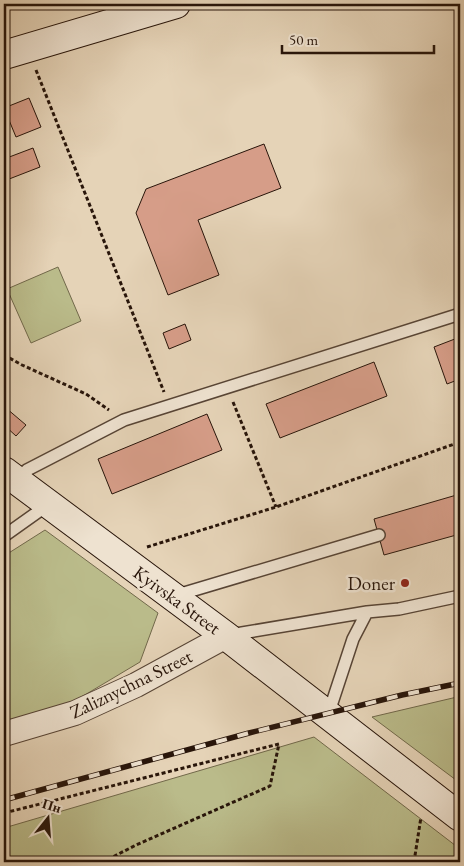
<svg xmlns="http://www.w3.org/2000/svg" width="464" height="866" font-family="'EB Garamond',serif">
<rect width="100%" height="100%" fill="#e5d3b7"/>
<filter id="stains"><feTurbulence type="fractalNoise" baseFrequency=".004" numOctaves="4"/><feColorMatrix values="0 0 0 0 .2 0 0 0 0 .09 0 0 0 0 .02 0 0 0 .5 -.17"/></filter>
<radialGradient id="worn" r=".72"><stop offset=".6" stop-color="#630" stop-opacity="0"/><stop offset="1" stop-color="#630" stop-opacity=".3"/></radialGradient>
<!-- green -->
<path fill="#babb8a" stroke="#71684a" d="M58,267L81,321L31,343L7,289Z
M45,530L158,613L140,662L68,705L4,722V556Z
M460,696V783L372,717L457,697Z
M314,737L460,849V862H4V828Z"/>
<!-- building -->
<path fill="#d69d88" stroke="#28150a" d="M29,98L41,127L16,137L4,108Z
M264,144L281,188L198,220L219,275L168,295L136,213L146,189Z
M33,148L40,167L4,181V159Z
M185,324L191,340L169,349L163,333Z
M460,337V379L447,384L434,347Z
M374,362L387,396L280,438L266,404Z
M6,408L26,425L16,436L4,425V411Z
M207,414L222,450L112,494L98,459Z
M460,494V534L384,555L374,519Z"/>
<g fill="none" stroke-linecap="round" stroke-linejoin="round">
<!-- lane casing -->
<g stroke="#574435" stroke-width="14">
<path id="lane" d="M16,479L27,470L124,420L460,314
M4,536L49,504
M174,596L379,535
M230,635L367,612L399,609L460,596
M328,715L353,639L367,612"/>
</g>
<!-- street casing -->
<g stroke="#574435" stroke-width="26">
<path id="street" d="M4,734L75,713L136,685L226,636"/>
</g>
<!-- secondary casing -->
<g stroke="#28150a" stroke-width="30">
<path id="secondary" d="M4,55L176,4
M4,471L226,636L460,817"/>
</g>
<!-- path -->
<path stroke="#28150a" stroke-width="3" stroke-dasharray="4 2.5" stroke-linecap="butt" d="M36,70L164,392
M4,355L22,365L86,394L109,410
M233,402L276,507
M147,547L276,507L460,442
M4,813L279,744L270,786L136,845L103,862
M414,862L421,817"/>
<!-- lane -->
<use href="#lane" stroke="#eee2d0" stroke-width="11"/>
<!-- street -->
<use href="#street" stroke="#eee2d0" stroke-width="24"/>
<!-- secondary -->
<use href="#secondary" stroke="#eee2d0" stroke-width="28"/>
<!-- rail casing -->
<g stroke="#28150a" stroke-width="5.5">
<path id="rail" d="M4,800L249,733L402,695L460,683"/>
</g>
<!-- rail -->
<use href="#rail" stroke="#eee2d0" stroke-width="4" stroke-dasharray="11" stroke-linecap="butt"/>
</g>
<!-- markers -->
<circle fill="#8f2418" stroke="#eee2d0" stroke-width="2" cx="405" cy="583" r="5"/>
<g text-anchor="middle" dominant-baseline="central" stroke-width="5" stroke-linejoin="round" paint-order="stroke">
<!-- poi labels -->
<g font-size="19" fill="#28150a" stroke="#eee2d0" text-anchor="end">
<text x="395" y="583">Doner</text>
</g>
<!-- street labels -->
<g font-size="19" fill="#28150a" stroke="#eee2d0">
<text transform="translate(177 600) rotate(36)">Kyivska Street</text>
<text transform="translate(131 684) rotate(-26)">Zaliznychna Street</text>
</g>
</g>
<!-- margin -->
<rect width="464" height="866" fill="none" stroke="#e5d3b7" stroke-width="20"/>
<rect x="5" y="5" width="454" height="856" fill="none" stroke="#28150a" stroke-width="2.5"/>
<rect x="10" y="10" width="444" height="846" fill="none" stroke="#28150a"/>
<!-- north arrow -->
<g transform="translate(48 818) rotate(17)" stroke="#eee2d0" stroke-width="4" paint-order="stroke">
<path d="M0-4L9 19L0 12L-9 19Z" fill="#28150a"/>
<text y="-8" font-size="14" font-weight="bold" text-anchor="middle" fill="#28150a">Пн</text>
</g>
<!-- scale -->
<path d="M282 45v8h152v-8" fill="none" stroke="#28150a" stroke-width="2.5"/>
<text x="289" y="45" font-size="15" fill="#28150a" stroke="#eee2d0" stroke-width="4" paint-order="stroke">50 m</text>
<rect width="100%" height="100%" filter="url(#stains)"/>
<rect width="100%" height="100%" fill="url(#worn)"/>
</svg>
